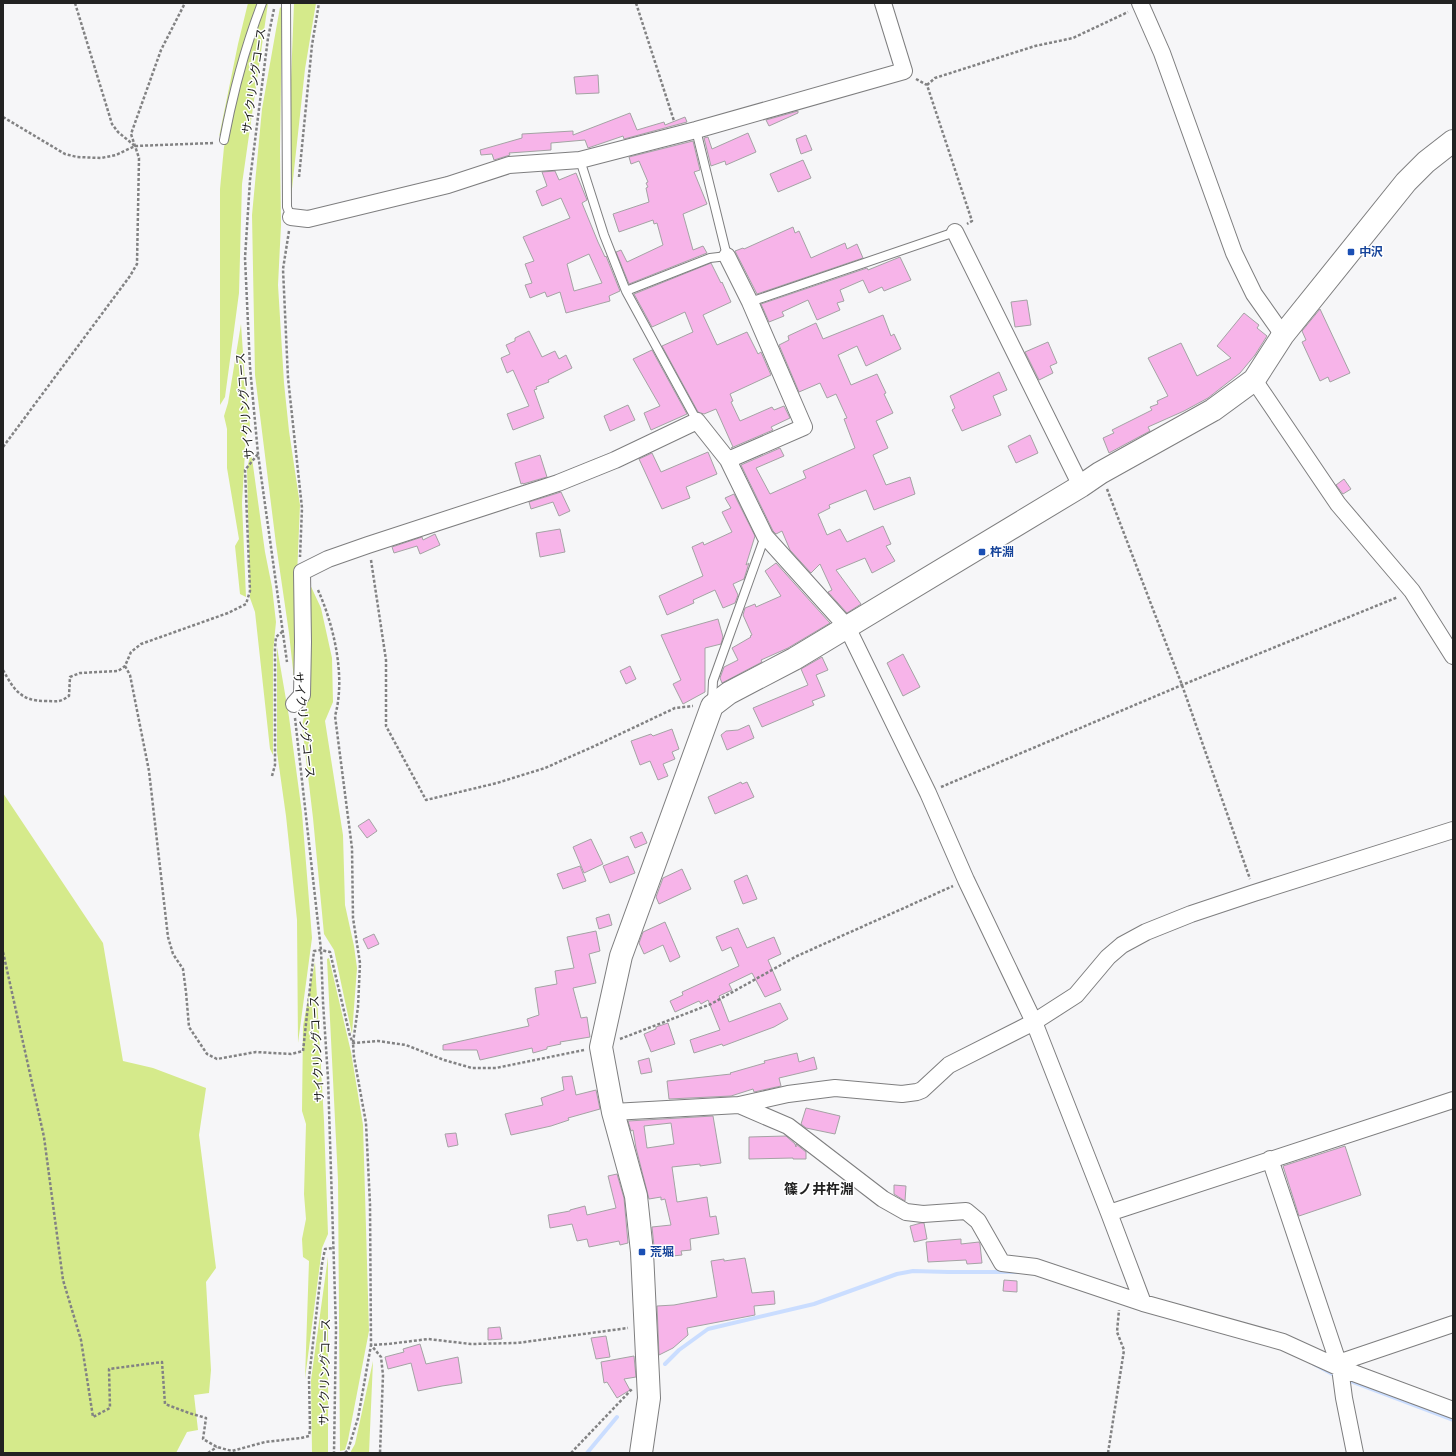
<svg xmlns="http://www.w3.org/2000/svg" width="1456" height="1456" font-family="'DM Sans','Noto Sans JP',sans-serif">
<rect width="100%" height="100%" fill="#f6f6f8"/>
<!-- green -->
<path fill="#d5ea8b" d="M248,3H257L241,55L224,126L219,137L238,44Z
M265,3H268L242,184L239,293L225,397L220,405V189L224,147L258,19Z
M294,3H316L305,69L291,198V80Z
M280,7L282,9L280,151L281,225L278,285L284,383L289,431L300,505L297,576V680L294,679L289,633L276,544L255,375L252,215L262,109Z
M241,324L245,382L250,426L246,435L242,503L246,597L240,594L235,546L239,539L227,468V429L224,416L228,403Z
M251,451L265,552L272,587L276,622L273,652V755L270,749L255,612L250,598L247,469Z
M307,578L321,608L332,658L333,702L325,721L343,835L345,905L354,946L357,968L352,1034L334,950L324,934L313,818L302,725L306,709L309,647Z
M277,647L289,717L302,813L312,938L298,1043L297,920L286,816L277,752Z
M3,793L103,943L123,1061L153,1068L206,1088L199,1135L216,1268L206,1282L211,1370L209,1393L194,1395L198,1430L187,1432L176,1453H3Z
M329,958L351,1052L363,1125L369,1331L348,1440L345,1450L340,1451L338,1180L327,959Z
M315,962L324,1121L328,1234L322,1248L305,1379L309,1261L303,1257L302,1239L306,1219L304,1194L306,1124L302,1111L303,1026Z
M328,1257V1453H312L311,1380Z
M373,1361L369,1453H350L355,1444Z"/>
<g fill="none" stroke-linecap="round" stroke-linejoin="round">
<!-- stream -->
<path stroke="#caddff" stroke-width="4" d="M665,1364L679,1350L708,1329L814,1304L897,1274L913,1271L948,1272H1017
M1314,1364L1336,1376
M1350,1381L1453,1420
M587,1453L617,1417"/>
</g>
<!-- building -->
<path fill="#f7b4e9" stroke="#a4a3a4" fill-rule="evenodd" d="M598,75L599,93L576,94L574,77Z
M798,111V113L769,126L766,120Z
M630,113L637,130L664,122L665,125L685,117L687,122L624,139L623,136L588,148L585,140L551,143V150L509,153L510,155L494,160L492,154L481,155L480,150L522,138V134L573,131V135Z
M748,133L756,152L726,165L725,161L711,166L704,138L708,137L712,149Z
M806,135L812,150L801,154L796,139Z
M693,141L700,170L694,172L707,204L683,214L693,250L703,246L707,253L629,284L616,252L621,250L627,262L663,245L657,223L654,224L653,220L619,232L613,214L649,202L646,188L648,187L646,183L648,182L639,161L631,164L629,157Z
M803,160L811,178L778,192L770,174Z
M555,171L559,180L576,173L587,200L582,203L598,242L605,257L606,256L620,291L609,296L610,301L566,313L560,292L547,297L545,292L530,298L525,285L532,283L525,264L534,261L523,237L570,218L561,198L542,206L536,191L547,186L542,172ZM589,254L602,283L574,291L567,264Z
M793,227L795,233L799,231L811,258L845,243L847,249L857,244L863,258L757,294L735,251L743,248L744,249Z
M900,257L911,280L884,291L882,287L869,293L863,280L840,290L844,301L837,303L840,310L817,320L808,300L782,312L784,316L769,322L761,304L867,268L868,270Z
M711,263L721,283L722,282L731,302L703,315L717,345L747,332L758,354L761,352L771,375L730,394L733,401L731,402L740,421L772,407L774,410L784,406L790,418L771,427L773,430L731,448L733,447L716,409L704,414L698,412L662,346L693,332L685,312L652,327L634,294Z
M1027,300L1031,325L1015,327L1011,302Z
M1320,309L1350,373L1330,382L1328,377L1320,381L1302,342L1306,340L1302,331Z
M1244,313L1259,325L1257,328L1267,336L1255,355L1240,373L1208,398L1184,411L1148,427L1150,431L1109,453L1103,438L1114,433L1112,430L1152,410L1150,407L1158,404L1157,401L1168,396L1148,358L1181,343L1197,376L1231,358L1217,346Z
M883,315L891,336L894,334L901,349L866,366L857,346L838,355L851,385L877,374L886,393L884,394L893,413L876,421L888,448L873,455L886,485L910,477L915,494L874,510L866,490L829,505L830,508L818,514L827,535L840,529L847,542L883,526L891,544L886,546L895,561L872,573L865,558L836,570L861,604L847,613L828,592L832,590L820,564L811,573L790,550L782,531L776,534L773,531L741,465L780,448L784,456L756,468L770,494L806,478L803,471L855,448L844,419L847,418L836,394L827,398L820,383L799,392L779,345L789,340L788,336L816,323L823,339Z
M529,331L542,357L555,351L559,359L566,355L572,368L548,380L549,382L536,387L537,389L534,390L544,418L513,430L507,414L529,406L513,370L507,373L501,358L510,354L506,345L515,341V338Z
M1048,342L1057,363L1050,366L1053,373L1039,380L1025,352Z
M652,350L687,414L651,430L644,413L660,406L633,359Z
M999,372L1007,390L993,396L1001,415L962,431L952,410L955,408L950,396Z
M628,405L635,420L610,431L604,416Z
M1030,435L1038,453L1016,463L1008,446Z
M708,452L717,474L686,487L690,498L662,509L639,459L652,453L661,472Z
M540,455L547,477L523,484V483L521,484L515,463Z
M1344,479L1351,489L1343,494L1336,485Z
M561,492L570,511L559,516L553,502L531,509L529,502Z
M734,494L755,536L746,565L749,563L744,579L733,584L738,595L735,603L723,608L715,590L693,600L694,603L667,615L659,596L703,576L692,547L703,542L704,545L732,532L722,512L731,508L725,498Z
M560,529L565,552L540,557L536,533Z
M435,534L440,545L420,554L417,546L394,553L392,547L422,537L423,540Z
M776,563L830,623L788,648L761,660L762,662L722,683L720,678L724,667L738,660L732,648L751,637L750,636L752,635L743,615L745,608L755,604L756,607L781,596L765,571Z
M718,619L723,637L721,644L705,648V692L683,704L673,684L681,680L661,635Z
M903,654L920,687L903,696L887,663Z
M822,657L828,670L816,675L825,696L812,701L814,705L762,727L753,708L808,685L801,669Z
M630,666L636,679L626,684L620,671Z
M749,725L754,738L727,750L721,735L726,731L738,730Z
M672,729L679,749L672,752L675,759L663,764L668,776L658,780L650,761L640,765L631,741L651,734L653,736Z
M741,782L742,784L747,782L754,797L715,814L708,797Z
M369,819L377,831L367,838L358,826Z
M642,832L647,843L635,848L630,837Z
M591,839L603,864L584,873L573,847Z
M628,856L635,873L610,883L603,866Z
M580,866L586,881L563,889L557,874Z
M682,869L691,889L659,904L656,897L663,878Z
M747,875L757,899L743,904L734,881Z
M609,914L612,925L599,929L596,918Z
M665,922L680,957L670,962L663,945L644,954L639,943L643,932Z
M738,928L747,948L774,937L781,954L768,960L781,990L765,997L752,973L729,984L732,990L719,996L729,1022L780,1003L788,1019L774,1027L723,1046L722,1044L694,1053L690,1040L720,1030L708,1000L701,1004L699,1001L675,1012L670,1001L683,995L682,992L739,966L731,947L722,951L716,937Z
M596,931L600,951L589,954L596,983L573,988L581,1018L587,1017L590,1037L560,1042L561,1044L547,1047V1049L533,1053L532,1048L480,1060L477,1050H443V1045L529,1026L527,1019L539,1015L535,988L557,984L555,971L574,968L567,937Z
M374,934L379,944L368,949L363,939Z
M668,1023L675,1044L651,1052L644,1034L656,1029V1027Z
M797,1053L799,1062L814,1057L817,1069L779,1078L781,1086L754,1092L753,1089L731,1096L669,1099L667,1081L731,1074L730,1073L765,1063L764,1061Z
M649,1058L652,1072L641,1074L638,1061Z
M572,1076L576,1095L596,1090L600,1109L568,1118L569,1120L551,1126L511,1135L505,1114L543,1105L541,1098L564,1090L562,1077Z
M806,1108L840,1116L835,1134L806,1128L801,1124Z
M713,1116L721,1163L700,1166V1164L672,1167L677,1202L707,1197L710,1217L716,1216L719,1234L690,1239L691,1250L681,1251L682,1255L663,1257V1255L655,1256L652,1227L671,1225L665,1199L661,1200V1197L649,1199L636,1148L633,1130L631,1131L628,1121ZM671,1123L674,1144L647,1148L644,1126Z
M456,1133L458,1145L448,1147L445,1134Z
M786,1136L795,1144L796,1147V1144L806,1152V1159H793V1158L749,1159V1137Z
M1345,1146L1361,1195L1299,1216L1283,1166Z
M617,1174L624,1198L628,1243L620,1245L619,1241L589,1247L587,1239L577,1241L572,1224L550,1228L548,1215L570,1211V1210L585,1206L587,1215L616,1208L608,1176Z
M894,1185L906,1186L905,1201L894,1194Z
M921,1223H924L927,1239L914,1242L910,1226Z
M961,1239V1244L979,1242L980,1244L982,1263L967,1264L966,1260L928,1262L926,1242Z
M745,1258L752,1293L774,1291L775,1304L754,1306L755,1315L687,1328L688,1335L673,1348L659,1355L657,1306L674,1305L717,1297L711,1261L724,1259V1261Z
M1004,1280L1017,1281V1292L1003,1291Z
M500,1327L502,1339L488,1340V1328Z
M606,1336L610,1357L596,1359L591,1338Z
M420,1344L426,1364L458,1357L462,1383L442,1386L418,1391L411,1363L388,1369L385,1357L404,1352L403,1349Z
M634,1356L636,1377L624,1379L630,1390L617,1398L607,1382L604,1383L601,1362Z"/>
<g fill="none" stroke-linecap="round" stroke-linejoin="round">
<!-- lane casing -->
<g stroke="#7e7e7f" stroke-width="10">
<path id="lane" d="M286,3L287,207L291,217
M224,140C233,93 245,47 262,3
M580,160L604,235L626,291L697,421
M626,291L710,258L727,256L696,130
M750,302L955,232
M712,701L713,681L765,536"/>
</g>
<!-- street casing -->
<g stroke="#7e7e7f" stroke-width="18">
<path id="street" d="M1140,3L1162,53L1234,253L1254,294L1283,335
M291,217L308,219L448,185L509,165L580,160L696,130L904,71L883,3
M955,232L1081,486
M727,256L750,302L804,427L728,460
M1254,380L1338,504L1412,591L1453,656
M294,704L302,695L303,642L302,572L328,559L368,545L558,483L615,460L697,421L728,460L765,536L847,627L928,793L966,880L1034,1022L1109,1213L1143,1303
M739,1105L788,1126L883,1199L906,1212L923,1214L966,1211L978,1221L1002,1263L1036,1267L1143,1303L1283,1342L1340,1368L1453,1410
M613,1112L739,1105L788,1094L835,1088L902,1094L917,1092L922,1090L949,1065L1034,1022L1076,995L1108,957L1122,945L1146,932L1191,914L1254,893L1453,830
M1270,1159L1340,1368L1344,1398L1355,1453
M1109,1213L1453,1100
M1338,1363L1453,1324"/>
</g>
<!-- secondary casing -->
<g stroke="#7e7e7f" stroke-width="24">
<path id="secondary" d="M641,1453L649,1398L642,1252L636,1196L613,1112L601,1047L621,956L712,706L729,693L794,659L1081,486L1100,473L1213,410L1254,380L1283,335L1406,182L1426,162L1453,141"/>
</g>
<!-- path -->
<path stroke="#828283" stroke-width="2.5" stroke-dasharray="3 2" stroke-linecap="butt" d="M75,3L112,124L118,132L135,146
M636,3L674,121
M274,9L268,38L250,180L245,258L250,367L258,454L287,662
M916,79L927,85L972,221L967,224
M927,85L935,78L1035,46L1073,38L1128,12
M3,117L65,154L77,157L101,158L116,155L135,146L214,143
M299,177L312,45L319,3
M289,231L283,269L288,378L302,508L300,557
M3,447L130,276L137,264L139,158L131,134L161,50L185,3
M1107,489L1182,685L1250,879
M371,560L386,660V726L426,800L497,783L545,768L599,744L675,708L693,706
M318,590C334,626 346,677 335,716L352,848L353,918L360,963L358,1007L353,1043L354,1057L366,1123L370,1204L371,1345L381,1357L383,1375L380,1453
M125,666L130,675L149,771L168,937L173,954L183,969L186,992L189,1027L207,1054L217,1059L256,1052L291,1054L303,1051L314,951L321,950L330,952L350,1036L353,1043L378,1041L406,1045L444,1060L472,1068H496L584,1050
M3,670C14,690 21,701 45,701C57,701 59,703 69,696L70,677L80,673L118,671L125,666L131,652L141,644L228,613L246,604L250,591L245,470L258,454
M295,718L321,950L323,1002L328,1078L336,1328L334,1453
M272,776L275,765V648L276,637L282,632
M941,787L1182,685L1398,597
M3,952L44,1137L63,1280L81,1340L93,1417L110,1408L109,1369L162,1362L165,1404L189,1413L206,1418L203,1439L217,1447L232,1451L265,1442L301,1438L309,1436L310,1429L309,1378L322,1264L325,1249L333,1248
M620,1039L711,1004L797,956L953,886
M208,1453L217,1447
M345,1453L348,1450L358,1418L371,1345L388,1344L428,1339L471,1344L517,1343L628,1328
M571,1453L632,1389
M1108,1453L1124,1350L1117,1332L1119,1310"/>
<!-- lane -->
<use href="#lane" stroke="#fff" stroke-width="8"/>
<!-- street -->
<use href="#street" stroke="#fff" stroke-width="16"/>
<!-- secondary -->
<use href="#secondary" stroke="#fff" stroke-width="22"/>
</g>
<!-- markers -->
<g fill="#1a4fb4" stroke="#fff" stroke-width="1.5">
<rect x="1347" y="248" width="8" height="8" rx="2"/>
<rect x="978" y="548" width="8" height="8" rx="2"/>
<rect x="638" y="1248" width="8" height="8" rx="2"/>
</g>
<g text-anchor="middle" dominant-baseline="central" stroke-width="3" stroke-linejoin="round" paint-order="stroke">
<!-- street labels -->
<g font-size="12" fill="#222" stroke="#fff">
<text transform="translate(254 81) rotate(-82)">サイクリングコース</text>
<text transform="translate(245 406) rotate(-95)">サイクリングコース</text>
<text transform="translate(304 725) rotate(83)">サイクリングコース</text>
<text transform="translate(317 1049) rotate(-93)">サイクリングコース</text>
<text transform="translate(325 1372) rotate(-89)">サイクリングコース</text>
</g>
<!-- transit labels -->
<g font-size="12" font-weight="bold" fill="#164399" stroke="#fff" text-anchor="start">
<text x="1359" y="252">中沢</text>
<text x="990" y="552">杵淵</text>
<text x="650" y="1252">荒堀</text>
</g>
<!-- quarter labels -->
<g font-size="14" font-weight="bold" fill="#222" stroke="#fff">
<text x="819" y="1189">篠ノ井杵淵</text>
</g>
</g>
<!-- border -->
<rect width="1456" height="1456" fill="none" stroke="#222222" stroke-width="8"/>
</svg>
